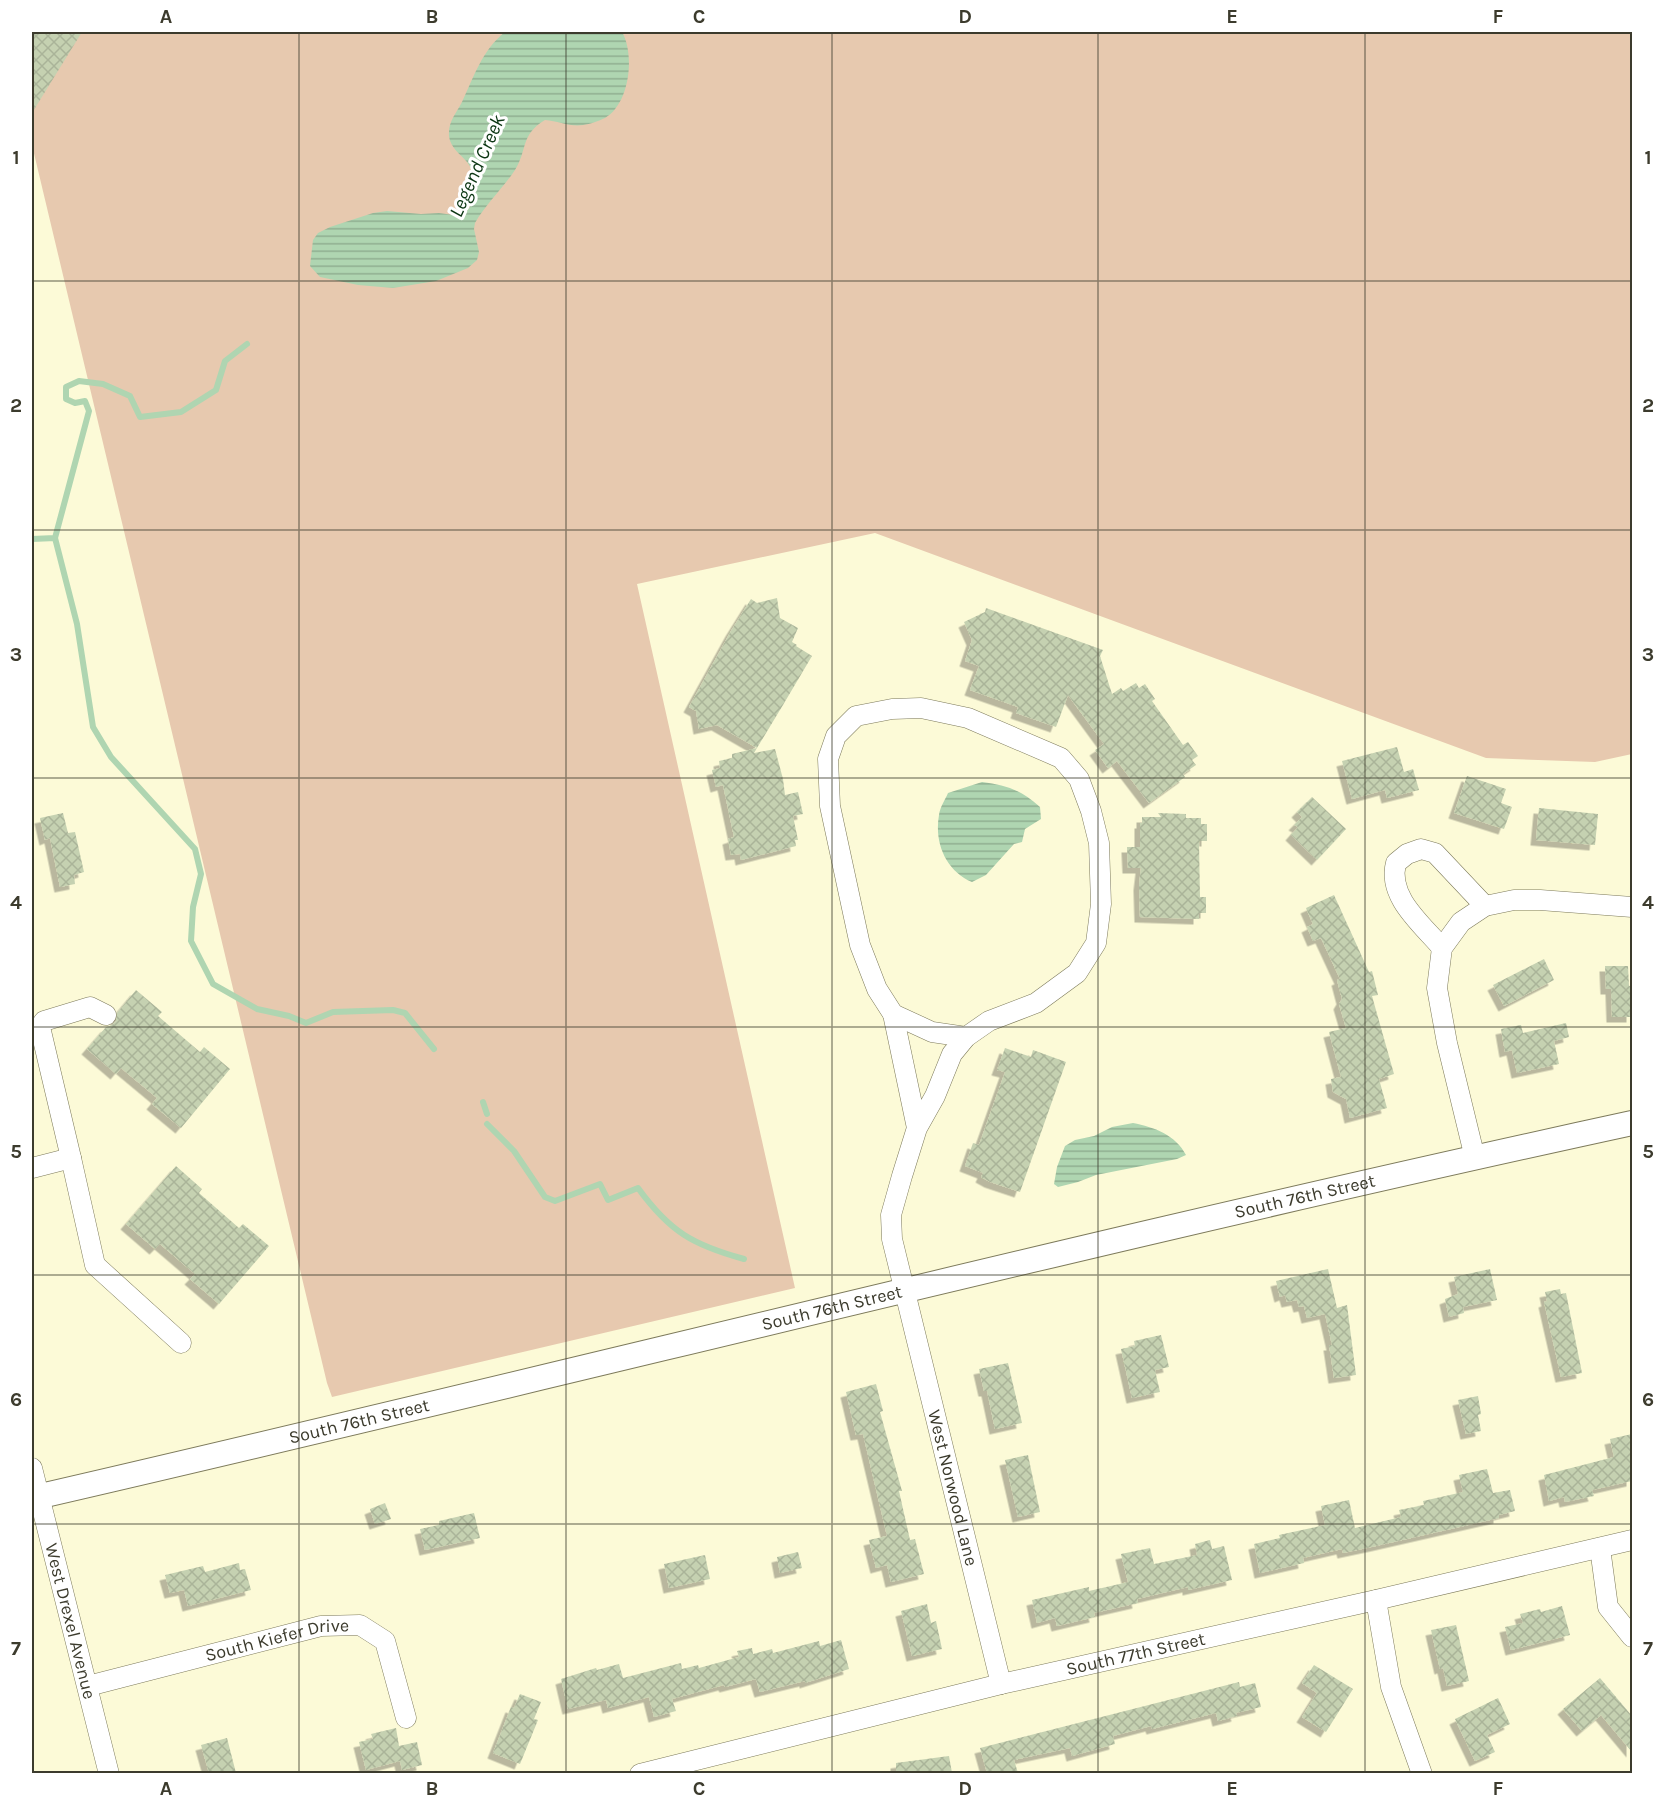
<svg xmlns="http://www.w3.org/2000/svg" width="1664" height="1805" font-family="Karla,sans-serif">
<defs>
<pattern id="water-rules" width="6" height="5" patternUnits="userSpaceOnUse" patternTransform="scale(1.5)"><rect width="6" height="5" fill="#afd5b1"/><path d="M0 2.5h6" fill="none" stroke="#90ae90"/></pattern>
<pattern id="building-cross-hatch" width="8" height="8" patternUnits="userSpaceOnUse" patternTransform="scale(1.5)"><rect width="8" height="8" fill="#c5d1b1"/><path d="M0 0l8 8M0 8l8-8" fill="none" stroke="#aab499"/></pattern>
<filter id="shadow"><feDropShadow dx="-5.5" dy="5.5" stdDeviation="0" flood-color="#0004"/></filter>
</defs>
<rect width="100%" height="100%" fill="#fcfad7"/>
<!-- grass -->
<path fill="#e7c9af" d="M32,32H1632V754L1595,762L1486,758L875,533L637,584L795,1288L332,1397L327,1383L32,145Z"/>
<!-- water -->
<path fill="url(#water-rules)" d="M505,32H622C635,54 630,104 605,118C599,121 590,124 583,125C570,127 558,121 545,120C520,135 528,149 515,170C503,188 486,204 475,223L474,229L479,252L477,260L468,268L436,281L393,288L358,285L320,277L310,266L313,240L318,233L330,227L373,213L387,211L421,214L439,213L461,216C478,205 480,178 467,162C460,154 450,147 449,136C448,121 456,114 462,102C474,77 482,50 505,32Z
M982,782C1006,785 1021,790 1040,807L1041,819L1025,829L1022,842L1014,844L986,875L972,882C946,871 934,843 939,815C940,807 945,800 948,793Z
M1133,1123C1154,1127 1176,1135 1186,1155L1177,1159L1096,1175L1078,1182L1058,1187L1054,1184L1057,1167L1065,1146L1075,1140L1094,1136L1112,1127Z"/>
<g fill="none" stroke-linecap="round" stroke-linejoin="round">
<!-- stream -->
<path stroke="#afd5b1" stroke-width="6" d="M55,538L77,624L93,727L111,757L195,849L201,874L193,907L191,941L213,984L257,1009L289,1016L306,1023L333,1012L393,1010L405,1013L434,1049
M32,539L55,538L89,411L85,401L75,403L66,399V387L79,381L103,384L130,396L140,417L181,412L216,390L225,361L247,344
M483,1102L487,1114
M487,1124L514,1151L545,1197L555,1201L600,1184L608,1200L638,1188C670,1232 693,1245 744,1259"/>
</g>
<!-- building -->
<path fill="url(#building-cross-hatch)" filter="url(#shadow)" d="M32,32H82L32,113Z
M777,598L780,618L798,628L792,642L797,645L796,646L812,656L783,705L757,748L717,725L699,729L696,711L689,707L731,631L751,599L757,603Z
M986,608L1103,650L1100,656L1112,694L1121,688L1123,691L1136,683L1139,688L1145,684L1155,699L1152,701L1183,745L1188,742L1198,756L1192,760L1196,765L1183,774L1185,777L1149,803L1117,761L1108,768L1095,750L1104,744L1068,695L1056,727L1016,713L1018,707L970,690L979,666L965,661L972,640L964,622L985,612Z
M1397,747L1404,772L1413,769L1419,790L1387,798L1385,790L1352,799L1342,761Z
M757,748L754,753L775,749L783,779L785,795L798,792L803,814L793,816L798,840H795L796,846L741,860L740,854L731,855L728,839L734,837L723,785L716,787L712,770L720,768L719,761L732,758V754Z
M1467,776L1506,789L1501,803L1512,807L1504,829L1454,813Z
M1312,797L1346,829L1317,860L1291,835L1298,827L1294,825L1302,817L1297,812Z
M1539,808L1598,814L1595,845L1536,840Z
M63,813L68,833L75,832L84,872L74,875L75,884L60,887L50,838L45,840L40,818Z
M1158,813L1186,814V818H1201V824H1207V841H1199L1200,897H1206V913H1199V919L1140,917L1139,885L1141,868H1128L1127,847H1140V823H1142V817H1161Z
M1334,895L1369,972L1372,971L1378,995L1372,996L1394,1074L1379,1079L1387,1108L1350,1118L1346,1099L1333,1092L1331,1079L1341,1077L1329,1032L1346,1028L1339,1004L1342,999L1337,980L1340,979L1321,938L1313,941L1307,927L1313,924L1306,908Z
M1544,959L1554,980L1504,1006L1493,985Z
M1605,966H1628L1629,986L1632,985V1017H1612L1611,989H1606Z
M136,990L162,1012L158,1016L200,1052L204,1047L230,1069L181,1128L152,1104L157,1098L121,1068L116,1074L87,1049L106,1027L112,1025L116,1021L117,1013Z
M1566,1023L1569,1037L1554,1041L1559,1064L1517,1073L1512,1050L1505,1052L1501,1029L1521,1025L1523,1033Z
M1005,1048L1031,1057L1033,1050L1066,1062L1020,1192L990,1182L981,1177L983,1173L965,1166L973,1143L979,1145L1005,1072L997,1070Z
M176,1166L202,1189L199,1193L239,1228L243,1224L269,1246L219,1304L190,1279L195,1274L160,1244L155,1249L126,1224Z
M1328,1269L1337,1308L1347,1305L1356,1375L1334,1378L1329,1345H1332L1325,1314L1307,1318L1304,1306L1299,1307L1297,1300L1287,1302L1285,1295L1280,1297L1276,1281Z
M1490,1269L1497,1300L1463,1307L1464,1313L1449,1317L1445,1299L1458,1294L1454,1277Z
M1560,1289L1561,1294L1566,1293L1582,1373L1561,1377L1544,1302L1547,1301L1545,1292Z
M1161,1335L1169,1367L1155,1370L1160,1392L1132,1398L1121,1349L1135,1346L1134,1341Z
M1008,1363L1022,1423L995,1429L987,1391H984L979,1369Z
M876,1384L883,1411L880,1412L902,1491H899L910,1540L915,1539L924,1574L891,1582L887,1565L876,1568L869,1540L887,1536L863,1434L856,1435L846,1392Z
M1478,1396L1481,1414L1478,1415L1481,1431L1466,1434L1458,1400Z
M1632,1434V1481L1592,1490L1594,1496L1565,1502L1564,1497L1549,1501L1544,1475L1614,1457L1610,1439Z
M1028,1455L1040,1512L1018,1517L1005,1460Z
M1487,1469L1493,1493L1510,1490L1515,1511L1499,1515V1518L1376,1546L1343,1553L1342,1549L1303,1558L1304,1563L1260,1573L1254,1544L1280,1538L1279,1535L1325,1525L1321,1506L1349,1500L1355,1528L1401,1517L1399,1510L1424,1505L1423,1501L1463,1492L1459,1475Z
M385,1503L391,1519L375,1524L370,1509Z
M474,1513L480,1538L425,1550L420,1529L439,1525V1521Z
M1210,1540L1212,1549L1224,1546L1232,1580L1188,1590V1587L1137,1599L1138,1603L1094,1613L1095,1617L1057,1626L1055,1618L1037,1623L1032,1600L1089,1587V1591L1128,1582L1121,1554L1150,1548L1154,1564L1197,1555L1195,1544Z
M798,1552L802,1568L780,1573L777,1557Z
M705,1555L710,1579L669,1588L664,1564Z
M239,1563L240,1570L245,1569L251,1590L188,1606L184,1590L170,1593L165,1575L203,1566L205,1572Z
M927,1604L931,1623L936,1621L942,1649L912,1656L901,1611Z
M1562,1606L1570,1635L1511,1650L1505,1627L1523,1623L1520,1614L1540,1609L1541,1612Z
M1456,1625L1469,1681L1447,1686L1443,1668L1440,1669L1431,1630Z
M841,1640L849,1669L805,1683V1681L760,1692L756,1679L725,1687L724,1685L672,1699L676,1711L654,1717L649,1697L608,1708L606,1700L568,1709L561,1679L596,1668L597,1670L619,1664L623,1678L681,1663L682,1669L698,1665L699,1668L739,1657L737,1651L752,1648L753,1654L772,1649L773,1653L819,1641L820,1646Z
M1314,1665L1353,1689L1326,1732L1302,1717L1317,1693L1302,1683Z
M1600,1678L1632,1716V1752L1601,1715L1582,1731L1563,1709Z
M1239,1682L1240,1687L1255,1683L1261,1707L1236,1713L1237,1716L1218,1721L1216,1713L1152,1729L1151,1726L1113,1736L1115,1744L1072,1756L1070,1748L1014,1760L1018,1773H987L980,1748Z
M520,1694L541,1702L534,1719L538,1720L520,1764L493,1753L511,1707L514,1708Z
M1498,1698L1510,1724L1487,1735L1495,1752L1475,1761L1455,1719Z
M396,1728L399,1746L417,1742L422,1765L402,1770L400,1761L366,1770L359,1742L373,1739L371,1734Z
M227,1738L236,1773H209L201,1745Z
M949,1756L952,1773H896V1763Z"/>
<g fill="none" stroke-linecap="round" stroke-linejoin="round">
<!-- minor casing -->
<g stroke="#7d7a5b" stroke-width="21">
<g id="minor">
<path d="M1442,948C1422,924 1387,897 1396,863L1407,854L1421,849L1435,853L1485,906"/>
<path d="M893,1014L932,1032L966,1037"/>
<path id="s1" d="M917,1128L893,1014L877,989L860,945L830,806L828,759L836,736L856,716L892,709L921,708L968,718L1061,758L1079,779L1091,811L1099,843L1101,904L1096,943L1077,973L1036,1003L989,1021L966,1037L952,1054L935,1096L917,1128L902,1176L891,1215L892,1239L1001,1684"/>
<path d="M71,1158L95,1265L181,1343"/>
<path d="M1475,1158L1447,1043L1437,988L1442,948L1461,922L1485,906L1514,900H1540L1632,907"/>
<path d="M32,1168L71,1158L40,1027L44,1021L90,1007L106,1015"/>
<path id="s2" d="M32,1468L109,1774"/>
<path d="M1600,1548L1608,1607L1632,1637"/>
<path d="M1376,1600L1391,1687L1422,1774"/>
<path id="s3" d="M88,1686L321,1626L360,1625L385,1641L406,1718"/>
<path id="s4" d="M640,1774L1001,1684L1376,1600L1632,1540"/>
</g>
</g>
<!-- major casing -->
<g stroke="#7d7a5b" stroke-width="26">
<g id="major">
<path id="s5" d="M32,1498C566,1375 1097,1239 1632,1123"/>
</g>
</g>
<!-- minor -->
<use href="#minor" stroke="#fff" stroke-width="20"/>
<!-- major -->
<use href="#major" stroke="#fff" stroke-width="24"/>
</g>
<!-- grid -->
<path fill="none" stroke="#3c3b2d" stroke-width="1.5" stroke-opacity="0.55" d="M299,32V1774M566,32V1774M832,32V1774M1098,32V1774M1365,32V1774M32,281H1632M32,530H1632M32,778H1632M32,1027H1632M32,1275H1632M32,1524H1632"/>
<g text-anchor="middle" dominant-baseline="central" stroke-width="6" stroke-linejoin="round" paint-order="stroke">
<!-- street labels -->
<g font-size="18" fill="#3c3b2d" stroke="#fff">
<text stroke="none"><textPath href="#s5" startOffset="1308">South 76th Street</textPath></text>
<text stroke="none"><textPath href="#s5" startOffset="822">South 76th Street</textPath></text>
<text stroke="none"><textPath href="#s5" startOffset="336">South 76th Street</textPath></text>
<text stroke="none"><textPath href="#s1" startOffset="1485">West Norwood Lane</textPath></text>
<text stroke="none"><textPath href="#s2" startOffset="158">West Drexel Avenue</textPath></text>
<text stroke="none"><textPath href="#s3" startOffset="195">South Kiefer Drive</textPath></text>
<text stroke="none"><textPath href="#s4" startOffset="510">South 77th Street</textPath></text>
</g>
<!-- water labels -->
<g font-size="20" font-style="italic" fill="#0b3512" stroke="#fff">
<text transform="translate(477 166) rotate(-66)">Legend Creek</text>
</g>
</g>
<!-- border -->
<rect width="1664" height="1805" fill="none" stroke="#ffffff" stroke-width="66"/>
<rect x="33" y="33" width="1598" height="1739" fill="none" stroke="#3c3b2d" stroke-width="2"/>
<g font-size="20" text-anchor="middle" font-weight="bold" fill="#3c3b2d">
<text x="166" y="23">A</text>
<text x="432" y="23">B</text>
<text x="699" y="23">C</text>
<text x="965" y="23">D</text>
<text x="1232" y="23">E</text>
<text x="1498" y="23">F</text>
<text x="16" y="164">1</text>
<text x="1648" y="164">1</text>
<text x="16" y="412">2</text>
<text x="1648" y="412">2</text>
<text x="16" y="661">3</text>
<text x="1648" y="661">3</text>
<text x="16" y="909">4</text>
<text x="1648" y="909">4</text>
<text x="16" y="1158">5</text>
<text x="1648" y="1158">5</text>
<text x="16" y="1406">6</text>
<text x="1648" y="1406">6</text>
<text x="16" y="1655">7</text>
<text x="1648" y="1655">7</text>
<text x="166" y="1795">A</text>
<text x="432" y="1795">B</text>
<text x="699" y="1795">C</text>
<text x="965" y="1795">D</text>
<text x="1232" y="1795">E</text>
<text x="1498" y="1795">F</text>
</g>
</svg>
